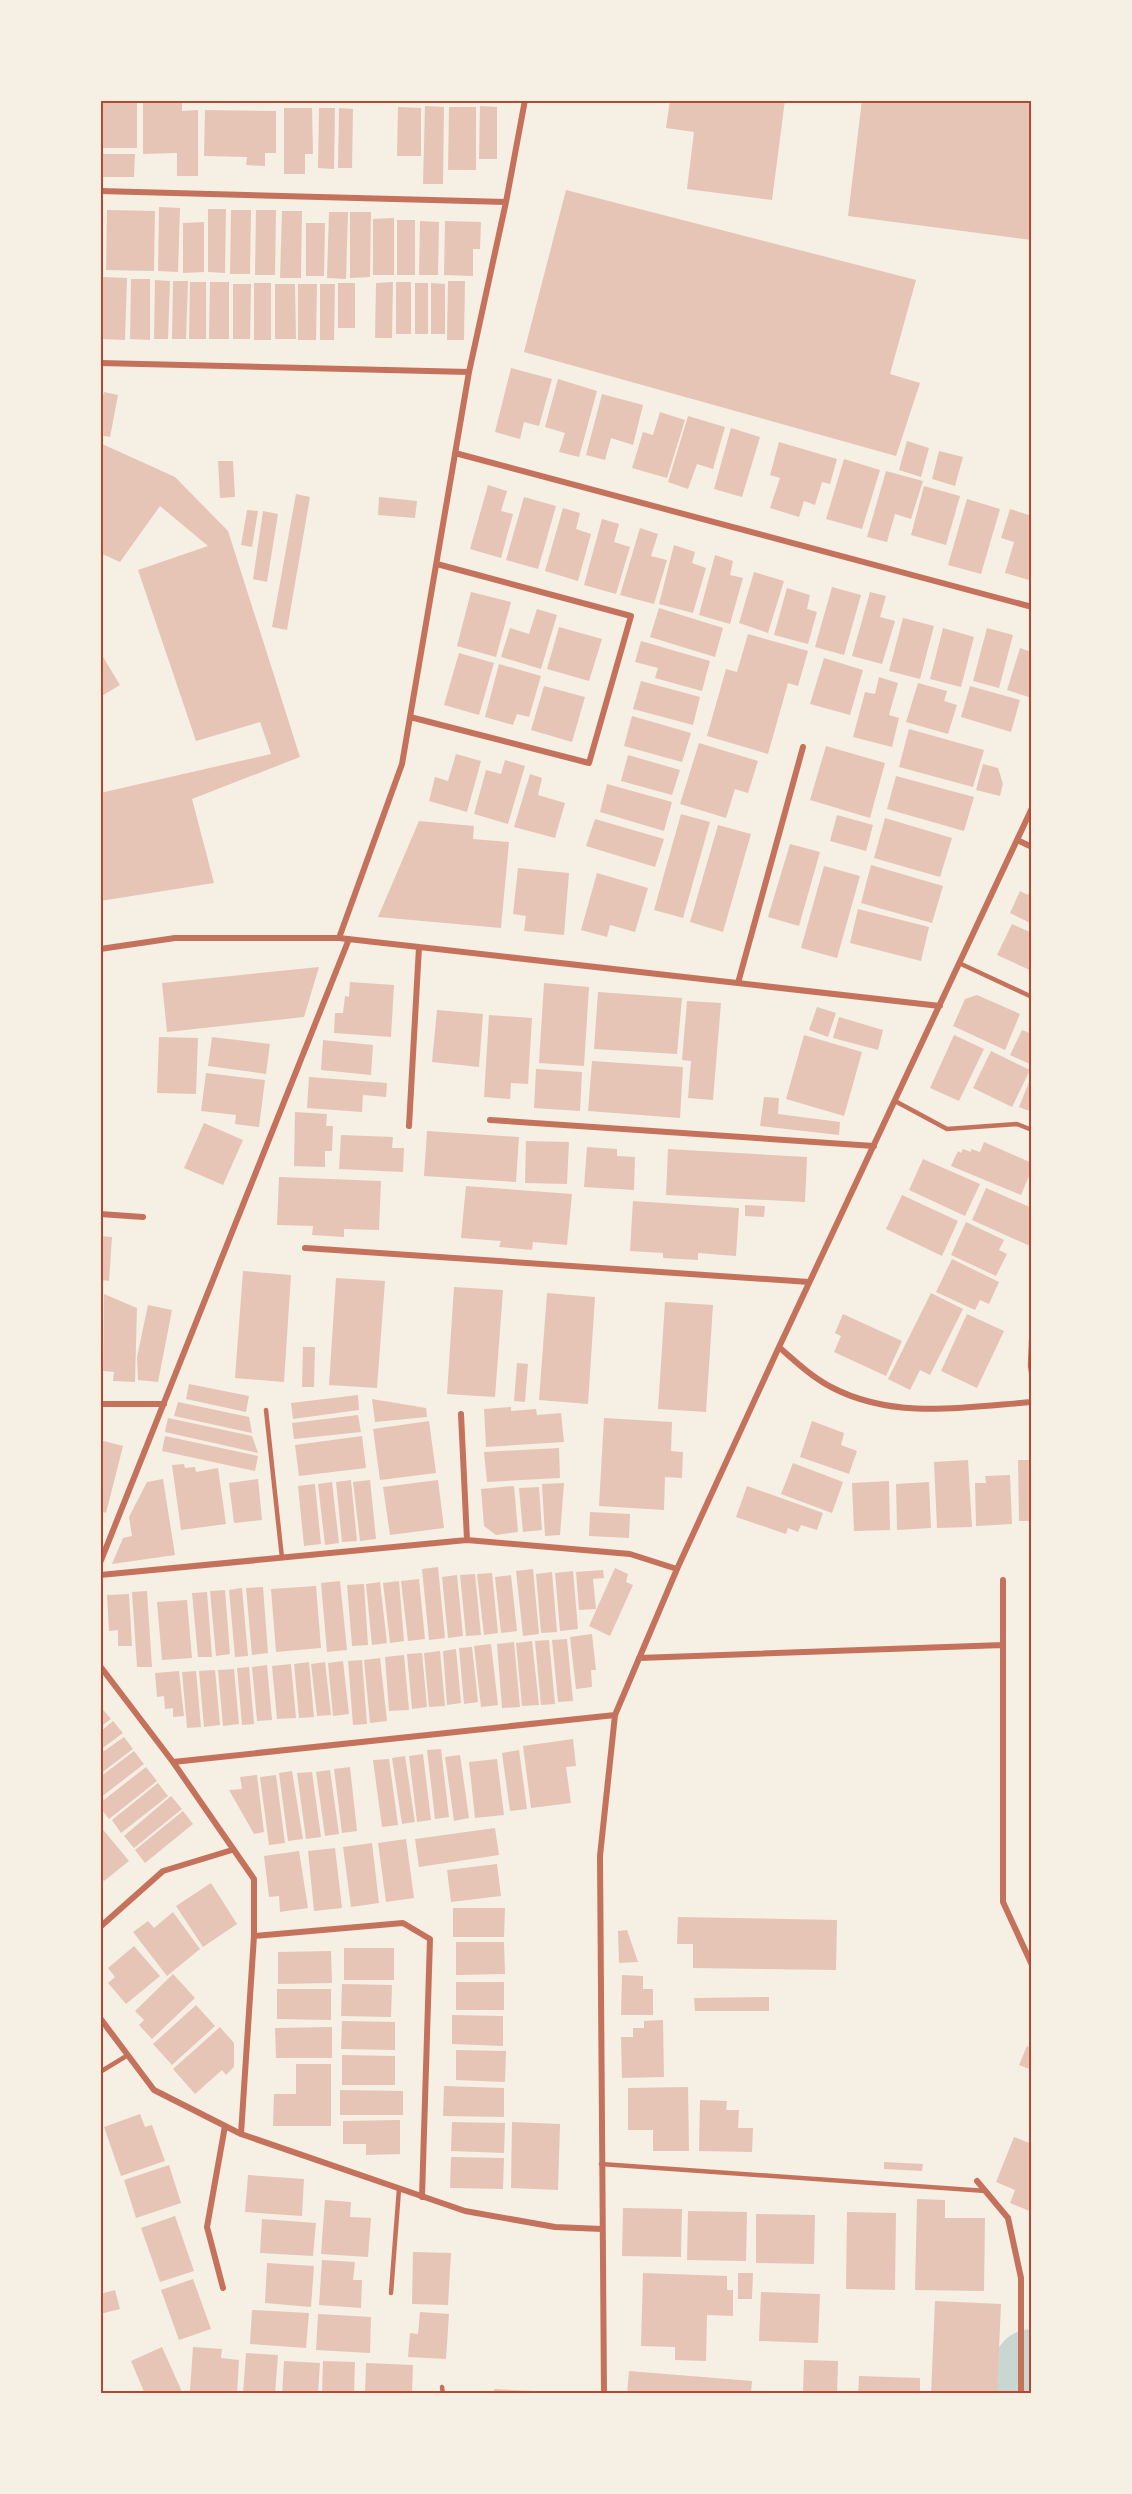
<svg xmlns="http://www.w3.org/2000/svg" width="1132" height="2494" font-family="Figtree,sans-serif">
<rect width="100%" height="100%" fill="#f6efe4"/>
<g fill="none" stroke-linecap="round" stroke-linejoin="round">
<!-- river -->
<path stroke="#c9d6d2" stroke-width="78" d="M1032,2368V2382"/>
</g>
<!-- building -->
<path fill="#e6c5b7" d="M670,100H785L772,200L687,189L694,132L666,128Z
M862,100H1032V240L848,216Z
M100,103H137V148H100Z
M143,103H182V111L198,110V176H177V153L143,154Z
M425,106L444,107L443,184H423Z
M480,106L497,107V159H479Z
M398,107L421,108V156H397Z
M449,107H476V170H448Z
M284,108H312L313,154H305V174H284Z
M319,108H335L334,169L318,168Z
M339,108L353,109L352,168H338Z
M205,110L276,111V153H265V166L246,165L247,157L204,156Z
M100,154H135L134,177H100Z
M566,190L916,280L890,374L920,383L896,456L524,352Z
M159,207L180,208L178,272L158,271Z
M208,209H226L225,273L208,272Z
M107,210L155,211L154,271L106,270Z
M231,210H251L250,274H230Z
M256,210H276L275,275H255Z
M282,211H302L301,278H280Z
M329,212H348L346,279L327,278Z
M350,212H371L370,277L350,278Z
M394,218V275H373V219Z
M397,220H415V275H397Z
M420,221L439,222L438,275H419Z
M445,221L481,222L480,249H473V276L444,275Z
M204,222V272L183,273V223Z
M306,223H325L324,276H306Z
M103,277L127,278L125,340L101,339Z
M131,279H150V340L130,339Z
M155,280L170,281L168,339H154Z
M173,281H188L186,339H172Z
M448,281H465L464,340H447Z
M190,282H206V339H189Z
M210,282H229V339H209Z
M393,282L392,338H375L376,283Z
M396,282H411V334H396Z
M254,283H271V340H254Z
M338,283H355V328H338Z
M415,283H428V334H415Z
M431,283L445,284V334H431Z
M233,284H251L250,339H233Z
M275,284H295L296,339H275Z
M298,284H317L316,340H298Z
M320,284H335L334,340H320Z
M511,368L552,379L539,426L524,422L520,439L495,432Z
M558,379L597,391L579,457L559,452L565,433L545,427Z
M104,392L118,395L110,437L100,435V407Z
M602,394L643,405L633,445L611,438L605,460L586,455Z
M660,412L685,420L667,478L632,468L643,432L653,435Z
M688,416L725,427L713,469L697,464L688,489L668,482Z
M731,428L760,437L742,497L714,489Z
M907,441L929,448L921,477L899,470Z
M779,442L837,459L830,484L822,482L815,505L804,501L799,517L770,508L780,478L770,475Z
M100,443L175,477L228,531L300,757L192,799L214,883L100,901V793L271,754L260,722L196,741L138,570L208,546L160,506L120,562L100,553Z
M939,451L963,457L955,486L932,479Z
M844,459L880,470L862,529L826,519Z
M218,461H233L235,497L220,498Z
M886,471L923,481L911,519L895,514L887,542L867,537Z
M488,485L507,491L501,511L513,514L501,558L470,549Z
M924,486L960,496L946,545L911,535Z
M296,494L310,497L287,630L272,627Z
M379,497L417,501L415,518L378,515Z
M524,497L556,506L538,569L506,560Z
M967,499L1000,509L981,574L948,565Z
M563,508L580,513L576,529L591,534L578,581L545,571Z
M1010,509L1032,516V581L1005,573L1014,542L1001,538Z
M247,510L258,511L252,547L241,545Z
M263,511L278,514L267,582L253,579Z
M602,519L619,524L614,542L630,547L616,594L584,585Z
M640,528L658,534L651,556L667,560L654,604L620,595Z
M674,545L695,552L692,563L706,568L693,613L659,604Z
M715,555L733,561L730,575L743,578L730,624L699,615Z
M754,572L784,581L768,633L739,623Z
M832,587L861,595L844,655L815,647Z
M787,588L810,595L807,609L817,612L808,644L774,635Z
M471,592L511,602L496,657L457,646Z
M870,592L886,596L880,617L895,621L882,664L852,656Z
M659,608L723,628L715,657L650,637Z
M537,609L557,615L541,669L501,657L510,628L529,634Z
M903,618L934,626L920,679L889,671Z
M559,627L602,639L589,681L547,669Z
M943,628L974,637L961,687L930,679Z
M987,628L1013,635L999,688L973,681Z
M748,634L808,651L798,686L788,683L768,754L707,736L726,669L737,672Z
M641,641L710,661L702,691L655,678L658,668L635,662Z
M1020,648L1032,652V698L1007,690Z
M100,652L120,685L100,697Z
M459,653L494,663L479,715L444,705Z
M824,658L863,670L850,715L810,704Z
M499,664L541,676L529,717L517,714L513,725L485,717Z
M879,677L898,683L889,715L899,718L892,747L853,737L865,692L875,694Z
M641,681L700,697L693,725L633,709Z
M918,683L947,691L944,701L957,705L948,734L906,722Z
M544,686L585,697L572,742L531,730Z
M970,686L1020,700L1011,732L961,717Z
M632,716L691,733L682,762L624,746Z
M909,729L984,750L973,787L899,767Z
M699,743L758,761L748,793L735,789L726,818L680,804Z
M826,746L885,763L870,818L810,800Z
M456,754L481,761L467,812L429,801L435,777L448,781Z
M628,755L680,770L672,795L621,781Z
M505,760L525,766L508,824L474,814L486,770L501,774Z
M983,764L998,768L1003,784L1000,796L976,790Z
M530,774L542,778L538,795L565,803L555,838L514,827Z
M896,776L974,797L964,831L887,809Z
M607,784L672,802L664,831L600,812Z
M681,814L710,822L683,918L654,910Z
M837,815L873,825L866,851L830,841Z
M885,818L952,838L940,877L874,858Z
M595,819L664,839L655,867L586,846Z
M419,821L474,826L473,839L509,842L501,928L378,917Z
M718,825L751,834L723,932L690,922Z
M790,844L820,852L799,926L768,917Z
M871,865L943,886L932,923L861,903Z
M824,866L860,876L837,958L801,948Z
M518,868L569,873L564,935L524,931L526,916L513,914Z
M597,873L648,888L635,932L610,925L607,937L581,930Z
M1032,888V924L1010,913L1020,891L1028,895Z
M858,909L929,927L921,961L850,943Z
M1012,924L1032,933V971L997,955Z
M319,967L304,1017L167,1032L162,983Z
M350,982L394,985L391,1037L334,1033L335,1013H343L345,996L349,997Z
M544,983L589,987L584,1066L539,1063Z
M598,992L682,998L677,1054L594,1049Z
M977,995L1020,1014L1005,1050L953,1026L965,999Z
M687,1001L721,1003L713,1100L688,1098L691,1061L682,1060Z
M817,1007L836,1013L828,1037L809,1030Z
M437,1010L483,1014L479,1067L432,1062Z
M489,1015L532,1018L528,1084L511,1083L510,1099L484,1097Z
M839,1017L883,1030L878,1050L833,1038Z
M1022,1030L1032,1034V1065L1010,1055Z
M804,1035L862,1052L844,1116L786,1099Z
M954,1035L984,1049L959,1101L930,1088Z
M159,1037L198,1038L196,1094L157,1093Z
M212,1037L270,1044L266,1074L208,1066Z
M323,1040L373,1045L371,1075L321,1070Z
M991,1051L1030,1070L1012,1107L973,1088Z
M592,1061L683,1067L680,1118L588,1111Z
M536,1069L582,1072L580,1111L534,1108Z
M206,1073L265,1080L259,1127L235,1124L236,1115L201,1111Z
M309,1077L387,1083L386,1097L363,1095L362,1112L307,1108Z
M1031,1077H1032V1112L1019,1107Z
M764,1097L779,1098L778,1114L840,1122L839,1135L760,1126Z
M295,1112L327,1114L326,1126H333L332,1151H325V1167L294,1166Z
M204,1123L243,1140L223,1185L184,1168Z
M427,1131L519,1137L516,1182L424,1176Z
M341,1135L393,1137L392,1148H404L403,1172L339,1169Z
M526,1141L569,1142L567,1184L525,1183Z
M984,1142L1032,1163V1169L1021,1195L951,1166L958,1151L961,1153L963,1149L971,1152V1149L980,1152Z
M587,1147L617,1149V1156L635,1157L634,1190L584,1187Z
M668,1149L807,1157L805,1202L666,1195Z
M923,1159L980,1184L965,1216L909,1190Z
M279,1177L381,1181L379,1230L344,1229V1237L312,1235L313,1226L277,1225Z
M466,1186L572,1194L567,1245L533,1242L532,1250L499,1247L501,1241L461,1238Z
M986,1188L1032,1208V1247L972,1220Z
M902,1195L958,1221L942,1256L886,1229Z
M633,1201L739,1208L736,1256L698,1253V1260L663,1258V1253L630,1251Z
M745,1205L765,1206L764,1217L745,1216Z
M966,1222L1004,1240L999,1250L1007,1254L996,1276L951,1255Z
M100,1236L112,1237L109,1281L100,1280Z
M952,1259L999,1282L989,1304L980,1300L975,1310L936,1292Z
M243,1271L291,1275L284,1382L235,1378Z
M336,1278L385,1281L377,1388L329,1385Z
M454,1287L503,1290L495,1397L447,1394Z
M547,1293L595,1297L588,1404L539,1400Z
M931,1293L963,1309L930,1375L920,1370L910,1390L888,1379Z
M104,1294L137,1308L135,1382L113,1381L114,1372L103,1371Z
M665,1302L713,1305L706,1412L658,1409Z
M148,1305L172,1310L158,1382L138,1380L137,1357Z
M843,1314L902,1341L886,1376L834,1352L841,1336L835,1333Z
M967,1314L1004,1331L977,1388L941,1371Z
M303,1347H315L314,1387H302Z
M517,1363L528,1364L525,1402L514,1401Z
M189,1384L249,1396L246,1412L186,1399Z
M358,1395L359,1410L293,1419L291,1403Z
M372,1399L426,1408L427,1417L375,1422Z
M178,1402L249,1417L252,1433L174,1416Z
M511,1407V1411L536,1409L537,1415L561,1413L564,1442L486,1447L484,1409Z
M358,1415L361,1432L294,1439L292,1423Z
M168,1418L252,1436L258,1453L165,1432Z
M604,1418L672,1422L671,1451L683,1452L682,1478L665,1477L664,1510L599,1506Z
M429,1421L436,1473L380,1480L373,1429Z
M812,1421L844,1433L841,1445L857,1451L849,1474L800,1457Z
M165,1436L258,1456L255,1471L162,1451Z
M362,1436L366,1468L299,1476L295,1445Z
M100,1440L123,1446L106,1513L100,1511Z
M559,1448L560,1478L487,1482L484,1452Z
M968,1460L972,1527L937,1528L934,1462Z
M1018,1460H1032V1521H1019Z
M793,1463L843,1482L832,1513L781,1494Z
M184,1464L185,1468L195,1467L196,1472L218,1468L226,1524L181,1530L172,1465Z
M1010,1475L1012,1524L976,1526L975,1483H986L985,1476Z
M163,1479L175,1555L112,1564L123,1538L132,1536L129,1517L147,1482Z
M258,1479L262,1520L234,1523L229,1483Z
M351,1480L357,1541L342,1542L336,1482Z
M370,1480L376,1539L360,1541L353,1482Z
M438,1480L444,1528L390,1535L383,1487Z
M889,1481L890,1530L854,1531L852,1483Z
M332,1482L339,1543L325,1545L318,1484Z
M929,1482L931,1528L897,1530L896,1484Z
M564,1483L560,1535L545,1536L542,1484Z
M315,1484L321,1544L304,1546L298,1486Z
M514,1486L518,1532L496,1535L484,1526L481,1489Z
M747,1486L823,1513L817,1530L801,1525L798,1532L788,1528L786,1534L736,1517Z
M539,1487L542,1530L523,1532L519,1488Z
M590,1512L630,1514L629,1538L589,1536Z
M438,1567L445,1638L429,1640L422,1569Z
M615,1568L628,1574L626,1582L633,1585L610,1636L589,1626Z
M533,1569L539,1634L523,1636L516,1571Z
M603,1570L604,1578L593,1579L596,1609L579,1610L576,1572Z
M573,1571L578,1629L560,1631L555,1573Z
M552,1572L557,1632L541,1633L536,1574Z
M492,1573L498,1633L484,1635L477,1574Z
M475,1574L481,1635L466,1636L460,1575Z
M457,1575L463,1636L448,1638L442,1577Z
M511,1575L517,1631L501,1633L495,1577Z
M419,1579L425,1639L408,1641L401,1581Z
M340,1581L347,1650L327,1652L321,1583Z
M399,1581L404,1641L390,1643L383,1583Z
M380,1582L387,1643L372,1645L366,1584Z
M364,1584L368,1645L352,1646L347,1585Z
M316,1586L321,1648L276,1652L271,1589Z
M263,1587L268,1653L252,1655L246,1588Z
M242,1588L248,1656L235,1657L229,1590Z
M225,1590L230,1654L216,1656L210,1591Z
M147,1591L152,1667H137L132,1592Z
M207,1592L212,1657H198L192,1593Z
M129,1594L132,1646H118V1630L109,1631L107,1595Z
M187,1600L192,1658L162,1660L157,1602Z
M592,1634L596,1670H591L592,1687L576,1689L570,1637Z
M567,1639L573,1701L558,1702L552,1640Z
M549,1640L555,1704L541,1705L535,1641Z
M532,1641L539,1705L522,1706L516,1643Z
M514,1642L520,1707L502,1708L497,1644Z
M491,1644L498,1705L481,1707L474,1646Z
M472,1647L478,1702L464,1704L459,1648Z
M456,1649L461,1703L447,1705L443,1651Z
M440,1651L445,1706L429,1707L424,1653Z
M422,1653L427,1707L412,1709L407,1654Z
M404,1655L409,1710L389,1711L385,1657Z
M380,1658L387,1721L370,1723L364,1660Z
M362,1660L367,1724L353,1725L348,1661Z
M343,1661L349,1714L333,1716L328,1663Z
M309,1662L314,1717L299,1718L294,1664Z
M325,1662L331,1715L317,1716L311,1664Z
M291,1664L296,1718L277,1719L272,1666Z
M267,1665L272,1720L257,1721L252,1667Z
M249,1667L254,1724L242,1725L237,1668Z
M234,1669L239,1724L223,1726L218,1670Z
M215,1670L220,1725L204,1727L199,1671Z
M179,1671L184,1716L173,1717V1708L165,1709L164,1696L157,1697L155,1673Z
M196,1671L201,1727L187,1728L182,1672Z
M100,1706L111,1719L100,1727Z
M113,1721L123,1733L100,1750V1732Z
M124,1737L133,1749L100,1774V1754Z
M573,1739L576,1766L566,1767L571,1803L531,1808L523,1746Z
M441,1749L449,1817L435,1819L427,1750Z
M519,1750L527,1809L510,1811L502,1753Z
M134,1751L144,1764L100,1798V1777Z
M423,1754L431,1820L417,1822L409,1756Z
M460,1755L469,1818L454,1821L445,1757Z
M405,1756L415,1822L402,1824L392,1758Z
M389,1759L398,1825L382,1827L373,1760Z
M497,1759L504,1815L475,1818L469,1762Z
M146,1767L157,1781L109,1819L100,1808V1803Z
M350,1767L357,1831L342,1833L334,1769Z
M330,1770L339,1834L325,1836L316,1772Z
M292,1771L303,1839L288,1841L279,1773Z
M312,1772L321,1837L306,1839L297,1773Z
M257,1775L264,1832L254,1834L229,1790L242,1789L240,1777Z
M276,1775L285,1843L269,1845L260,1777Z
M158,1783L168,1796L121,1833L112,1820Z
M171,1796L182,1809L134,1848L124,1836Z
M183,1811L193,1824L145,1863L135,1850Z
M100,1826L129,1861L104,1881L100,1876Z
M495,1828L499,1855L419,1867L415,1839Z
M406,1839L414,1898L386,1902L378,1843Z
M372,1843L379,1903L351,1907L343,1847Z
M335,1848L342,1908L314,1911L308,1851Z
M299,1851L308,1908L280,1912L279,1896L269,1897L264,1856Z
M497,1864L501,1896L451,1902L447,1870Z
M211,1883L237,1924L203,1947L176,1906Z
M453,1908H505L504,1937H453Z
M173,1912L200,1949L167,1976L133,1932L148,1921L154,1928Z
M678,1917L837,1920L836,1970L693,1968V1944H677Z
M627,1930L638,1962L619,1963L618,1931Z
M456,1942H504L505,1974L456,1975Z
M134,1946L160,1976L126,2004L108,1983L115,1977L108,1968Z
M344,1948H394V1980H344Z
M331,1951L332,1983L278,1984V1952Z
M173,1974L195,1998L152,2039L139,2025L144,2020L135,2011Z
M622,1975L643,1976V1989H653V2015H621Z
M456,1982H504V2010H456Z
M342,1984L392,1985L391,2017L341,2016Z
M277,1989H331V2020L277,2019Z
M769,1997V2011H695L694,1998Z
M196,2005L215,2026L172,2065L153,2044Z
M452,2015L503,2016V2046L452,2044Z
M663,2020L664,2077L622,2078L621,2037H633V2028H644V2021Z
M342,2021L395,2022V2050L341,2049Z
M220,2027L234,2043V2067L226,2075L222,2070L195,2094L173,2069Z
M332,2027V2058H276L275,2028Z
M1027,2046L1032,2048V2070L1019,2065Z
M456,2050L506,2051L505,2082L456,2080Z
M342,2055L395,2056V2085H342Z
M296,2064H331V2126H273L274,2094H296Z
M444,2086L504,2088V2117L443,2116Z
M688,2087L689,2151H653V2130H628V2088Z
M340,2090L403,2091V2115H340Z
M700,2100L727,2101L726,2110H739L738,2128H753L752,2152L699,2151Z
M140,2114L145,2127L152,2125L165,2161L121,2176L104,2127Z
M400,2120V2154L366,2155V2144H343V2121Z
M452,2122L505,2123L504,2153L451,2151Z
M512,2122L560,2124L558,2190L511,2188Z
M1014,2137L1032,2144V2212L1010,2203L1015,2190L996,2182Z
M451,2157L504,2158L503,2189L450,2188Z
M884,2162L923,2164L922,2171L884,2169Z
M169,2165L181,2203L136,2218L124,2180Z
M248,2175L304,2179L302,2216L245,2212Z
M917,2199L945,2200V2218H985L984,2291L915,2290Z
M325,2200L351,2202L350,2217L371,2218L368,2257L321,2254Z
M623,2208L682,2209L681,2257L622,2256Z
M688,2211L747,2212L746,2261L687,2260Z
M847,2212L896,2213L895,2290L846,2289Z
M756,2214L815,2215L814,2264L756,2263Z
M175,2216L194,2271L160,2282L141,2228Z
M262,2219L316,2223L313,2256L260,2253Z
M413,2252L451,2253L448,2305L412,2304Z
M322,2260L355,2262L353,2280H362L361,2308L319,2305Z
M267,2263L314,2266L311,2307L265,2303Z
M643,2273L727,2276V2290H733V2316L707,2315L706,2361L675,2360V2347L641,2346Z
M738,2273H753L752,2299H738Z
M193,2279L211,2329L179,2340L161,2290Z
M115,2290L120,2309L100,2314V2294Z
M761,2292L820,2294L818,2343L759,2341Z
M935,2301L1001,2304L997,2394H931Z
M252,2310L309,2313L306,2348L250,2344Z
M420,2312L449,2314L446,2359L408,2357L410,2333L418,2334Z
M318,2314L371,2317L370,2353L316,2350Z
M162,2347L183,2394H145L131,2361Z
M193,2347L222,2349L221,2358L239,2360L237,2394L190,2391Z
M246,2353L278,2355L275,2394H243Z
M804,2360L838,2361L837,2394H803Z
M284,2361L320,2363L318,2394H282Z
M323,2361L355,2362L354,2394H322Z
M366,2363L413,2365L412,2394H365Z
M629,2371L752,2381L751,2394H627Z
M859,2376L920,2378V2394H858Z
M494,2389L553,2392V2394H494Z"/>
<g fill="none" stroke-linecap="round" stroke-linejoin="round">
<!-- service -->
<path stroke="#c5725c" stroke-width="4.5" d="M959,963L1032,997
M895,1101L947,1129L1017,1124L1032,1130
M1032,1319L1030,1366L1032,1379
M266,1410L282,1558
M100,2072L128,2055
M601,2164L986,2191
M391,2293L399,2189
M442,2387L443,2394"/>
<!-- minor -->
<path stroke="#c5725c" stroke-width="6" d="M100,191L506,202
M100,363L469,372
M455,453L1032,607
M410,717L589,763L631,616L437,564
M1017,840L1032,847
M339,938L402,764L469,372L506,202L525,100
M100,949L175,938H339L940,1006
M738,983L803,747
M490,1120L874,1146
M409,1126L419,947
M100,1214L143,1217
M305,1248L809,1282
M779,1347C796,1362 813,1378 833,1388C895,1420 966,1407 1032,1402
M100,1404H164
M461,1414L467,1540
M100,1563L349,939
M100,1575L467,1540L630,1554L677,1569
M1003,1580V1902L1032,1965
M639,1658L1003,1645
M100,1666L173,1762L254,1879V1936L241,2134
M173,1762L615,1715
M100,1927L163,1871L232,1850
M254,1936L403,1923L430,1939L422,2197
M100,2018L154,2090L241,2134L465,2211L555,2227L602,2229
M977,2181L1008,2218L1021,2278V2394
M223,2288L207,2227L225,2126
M604,2394L600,1856L615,1715L677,1569L779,1347L1032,808"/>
</g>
<!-- border -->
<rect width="1132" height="2494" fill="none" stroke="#f6efe4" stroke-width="204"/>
<rect x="102" y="102" width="928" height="2290" fill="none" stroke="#b5482f" stroke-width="2"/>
</svg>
